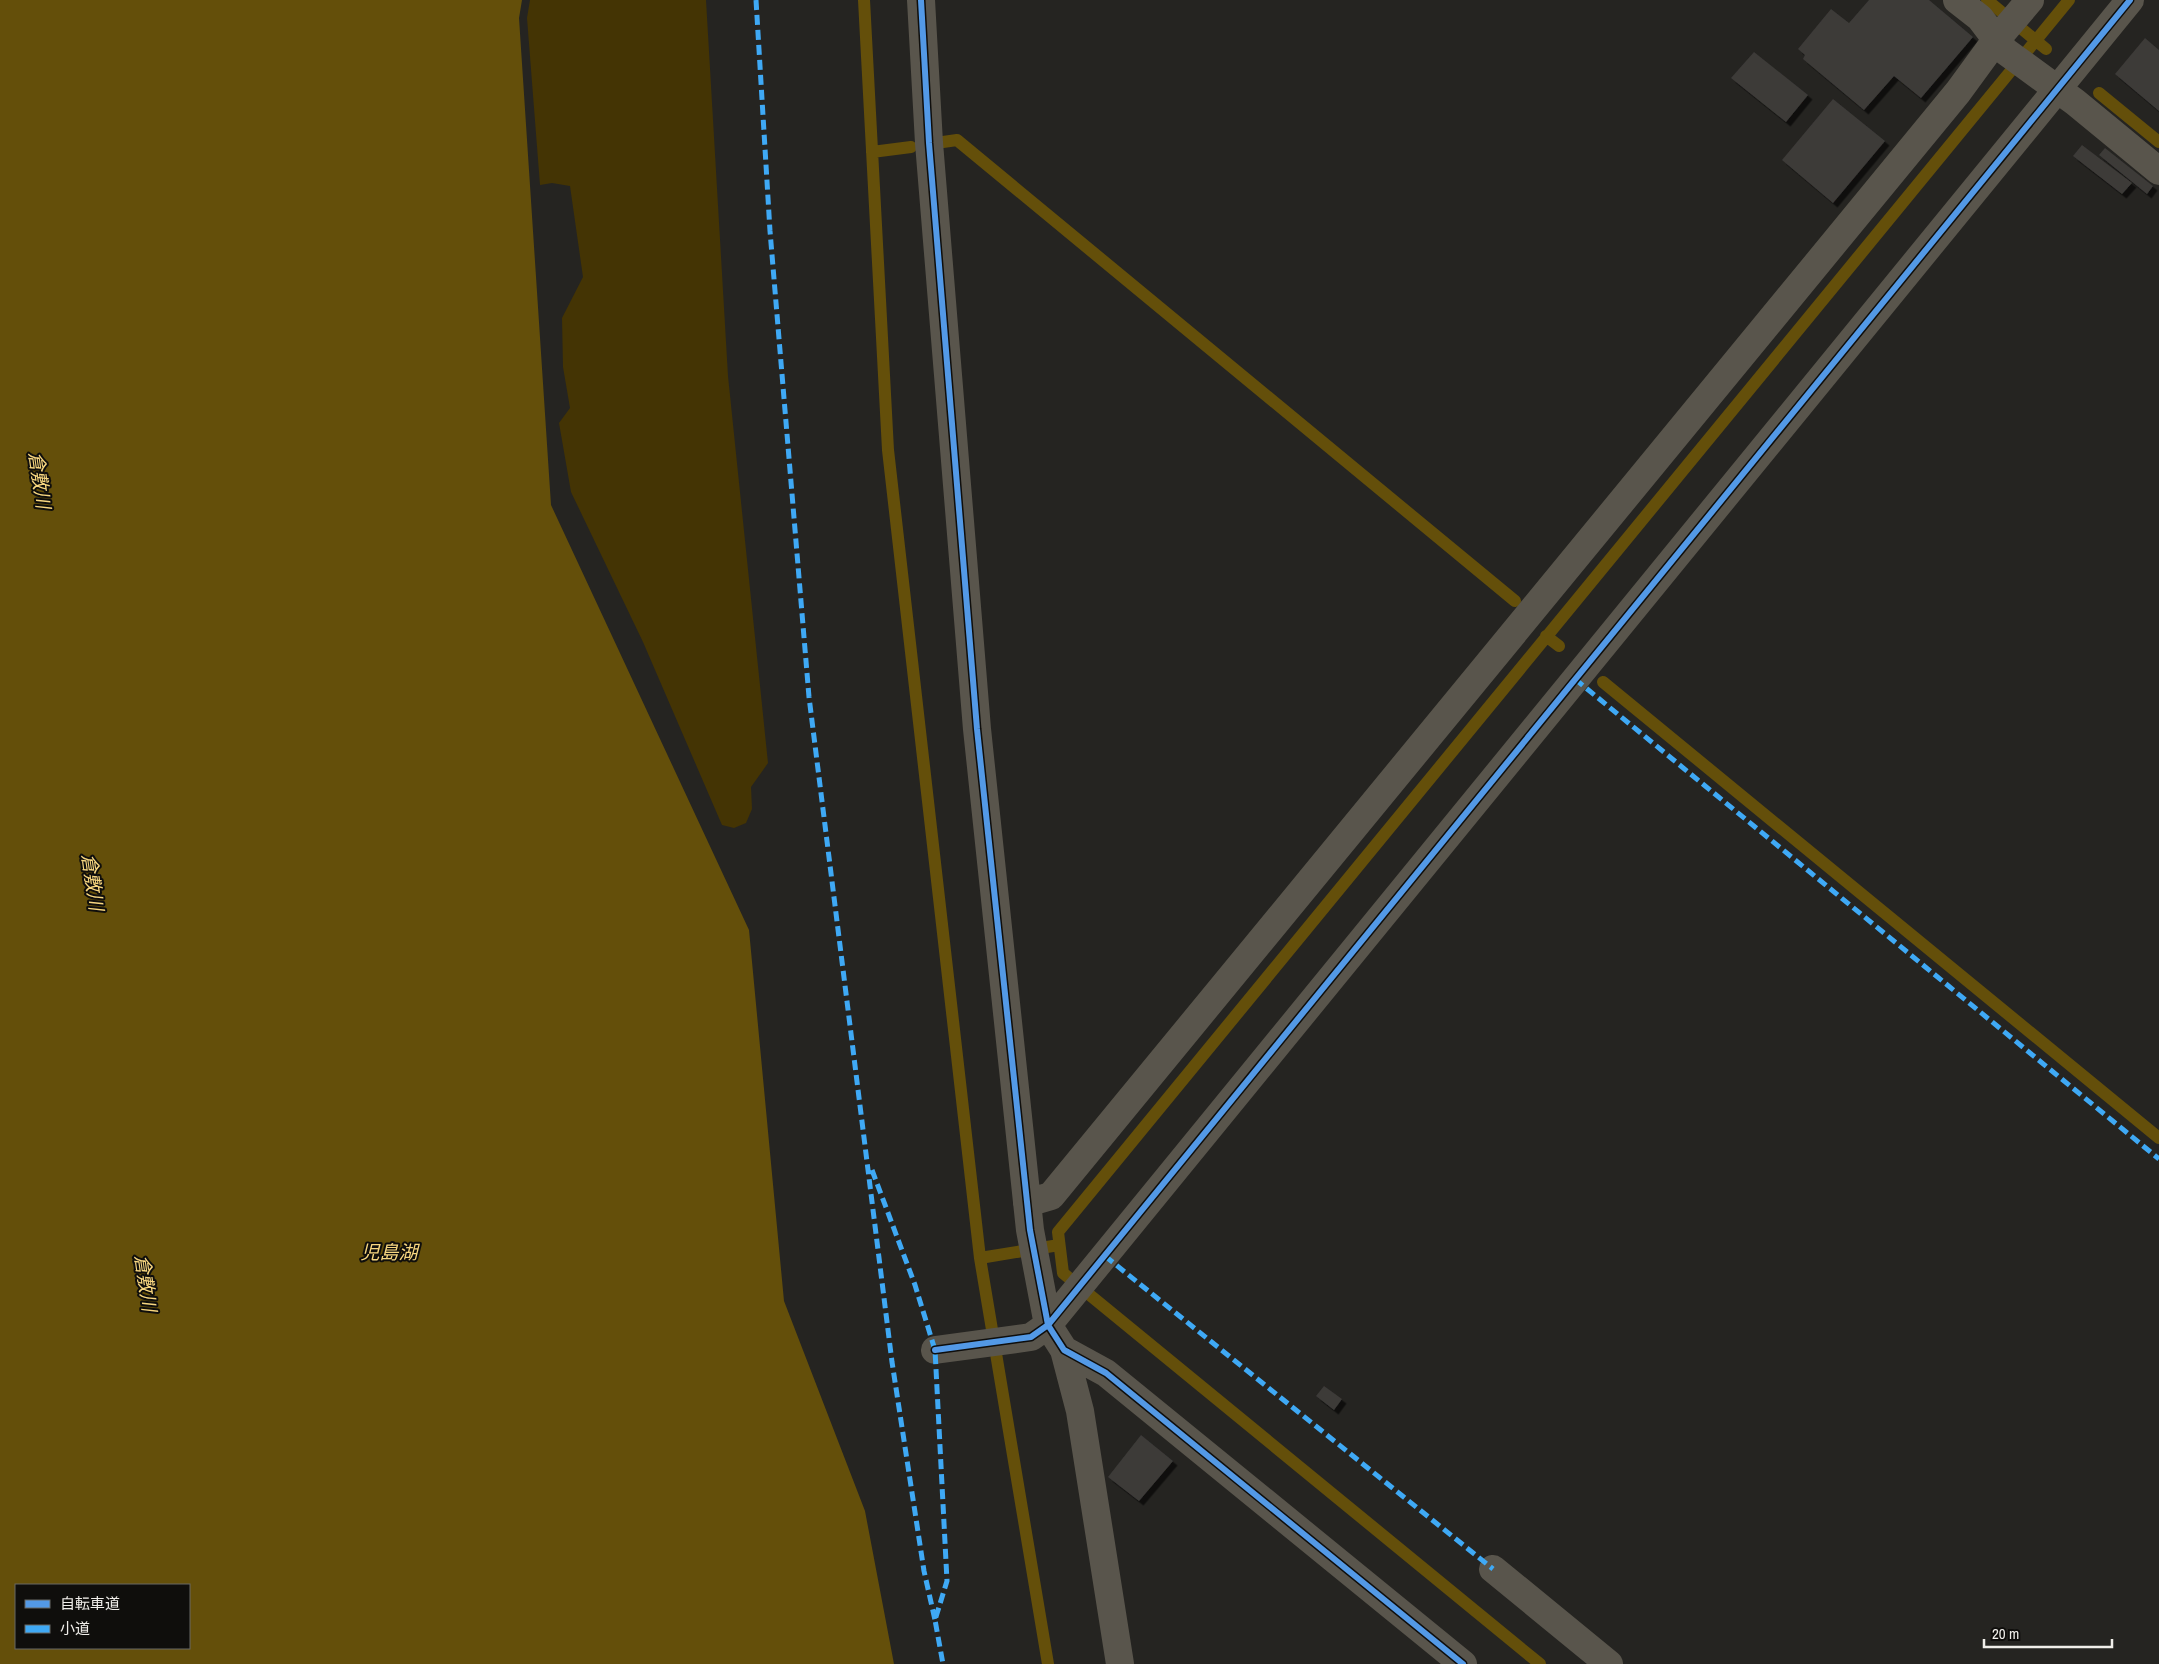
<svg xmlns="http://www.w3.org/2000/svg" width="2159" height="1664" font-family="'Archivo Narrow','Noto Sans JP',sans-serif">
<defs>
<filter id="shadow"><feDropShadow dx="4.5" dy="4.5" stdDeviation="0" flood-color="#0009"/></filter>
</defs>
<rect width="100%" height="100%" fill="#252421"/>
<!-- green -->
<path fill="#443404" d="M530,0H706L728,376L768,763L751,787L752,809L746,823L734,828L722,825L643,642L571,492L559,423L570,408L563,367L562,318L583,277L570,186L552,183L540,185L527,18Z"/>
<!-- water -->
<path fill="#644f0a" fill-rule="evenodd" d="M0,0H522L519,18L551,505L749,930L784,1301L865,1511L894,1664H0ZM16,1585H189V1648H16Z"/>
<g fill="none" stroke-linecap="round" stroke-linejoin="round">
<!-- stream -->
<path stroke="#644f0a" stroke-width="12" d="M864,0L888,450L980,1258L1048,1664
M1987,0L2046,49
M2099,93L2159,142
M943,142L957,140L1515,601
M872,152L911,147
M1546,636L1559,646
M1603,682L2159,1138
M980,1258L1059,1245
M1540,1664L1063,1273L1058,1232L2069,0"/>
</g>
<!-- building -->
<path fill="#3c3a38" filter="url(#shadow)" d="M1869,0H1929L1973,37L1921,98L1894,76L1864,110L1803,59L1805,55L1798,49L1831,9L1849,23Z
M2145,38L2159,50V111L2115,74Z
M1754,52L1808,95L1786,122L1731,78Z
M1833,99L1885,141L1833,203L1782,160Z
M2082,145L2132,183L2122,194L2073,156Z
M2105,148L2153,186L2147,194L2099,155Z
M1324,1386L1342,1399L1334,1410L1316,1396Z
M1141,1435L1173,1461L1139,1501L1108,1477Z"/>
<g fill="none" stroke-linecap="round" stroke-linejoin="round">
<!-- minor -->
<path stroke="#59554c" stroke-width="28" d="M921,0L929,143L977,729L1030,1230L1048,1325L1064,1350L1106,1373L1463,1664
M1957,0L1980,18L2005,51L2075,102L2159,171
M1027,1203L1051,1196L1958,92L1996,40L2030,0
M935,1350L1031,1337L1048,1325L2130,0
M1064,1350L1080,1411L1120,1664
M1493,1569L1609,1664"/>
<!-- quiet -->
<path stroke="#3fa9f5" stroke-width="5" stroke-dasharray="10 5" stroke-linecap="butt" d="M756,0L770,231L809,697L892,1362L924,1571L935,1620
M1575,679L2159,1159
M872,1170L915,1285L935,1350L947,1581L935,1620L943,1664
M1105,1256L1493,1569"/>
<!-- cycleway casing -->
<g stroke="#0f0e0c" stroke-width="9">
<path id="cycleway" d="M921,0L929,143L977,729L1030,1230L1048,1325L1064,1350L1106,1373L1463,1664
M935,1350L1031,1337L1048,1325L2130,0"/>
</g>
<!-- cycleway -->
<use href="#cycleway" stroke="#5399e6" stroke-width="6"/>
</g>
<g text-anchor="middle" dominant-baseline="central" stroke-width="4" stroke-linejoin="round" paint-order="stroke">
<!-- water labels -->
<g font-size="19" font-style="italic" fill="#f8d780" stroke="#0f0e0c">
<text transform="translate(40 480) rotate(82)">倉敷川</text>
<text transform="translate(93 882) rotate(82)">倉敷川</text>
<text x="389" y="1252">児島湖</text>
<text transform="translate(146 1283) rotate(82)">倉敷川</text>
</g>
</g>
<!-- legend -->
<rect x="15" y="1584" width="175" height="65" fill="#0f0e0c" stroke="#696865"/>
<rect x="25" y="1600" width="25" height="8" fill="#5399e6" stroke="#696865"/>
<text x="60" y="1609" font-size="15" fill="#f0eeea">自転車道</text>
<rect x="25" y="1625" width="25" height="8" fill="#3fa9f5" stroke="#696865"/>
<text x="60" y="1634" font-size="15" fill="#f0eeea">小道</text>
<!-- scale -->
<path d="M1984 1639v8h128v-8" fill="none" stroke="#f0eeea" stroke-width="2.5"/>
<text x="1992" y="1639" font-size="15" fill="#f0eeea" stroke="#0f0e0c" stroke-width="4" paint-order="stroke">20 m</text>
</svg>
